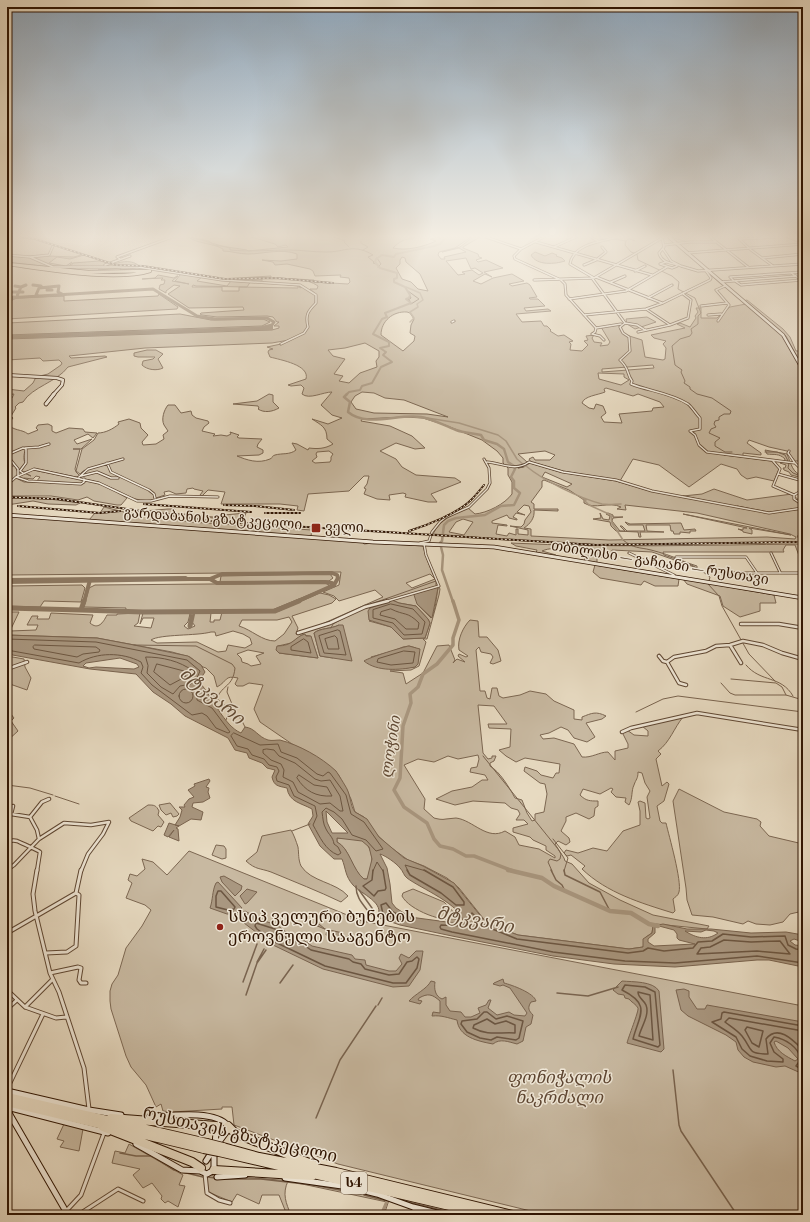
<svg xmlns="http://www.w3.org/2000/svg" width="810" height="1222" font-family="'Libre Bodoni','Noto Serif Georgian',serif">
<rect width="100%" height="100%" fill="#e7dac1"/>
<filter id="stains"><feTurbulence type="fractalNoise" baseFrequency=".005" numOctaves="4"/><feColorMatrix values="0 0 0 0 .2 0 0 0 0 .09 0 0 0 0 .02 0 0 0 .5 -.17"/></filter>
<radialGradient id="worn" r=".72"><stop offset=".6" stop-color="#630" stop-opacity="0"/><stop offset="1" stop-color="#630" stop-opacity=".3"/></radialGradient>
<!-- green -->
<path fill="#c8b9a1" stroke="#7c6752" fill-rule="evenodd" d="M188,237L209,241L214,245L247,250L248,251L288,247L286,245L278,247L275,244L251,237H415L413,239C405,238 399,242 393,248C407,251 423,247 436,241L430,239L439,237L440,239V237H471L455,248L439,252L438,255L441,259H445L444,257L466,252L459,248L442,252L460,247L473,237H480L463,247V248L478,254L479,257L482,258L476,260L478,262L486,260L503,268L484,272L492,277L485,274L473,281L481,284L493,278L512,274L524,281L509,284L512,286L527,283L530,285L537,297L529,298L530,299H538L545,306L524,308L526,311L548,309L551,311L516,314L522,322L541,321L544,326H547L551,330L550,331L558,336L564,335L573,341L569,342L571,344L570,350L582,351L588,345L584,341L588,340L586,336L594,335L592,338L594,342L602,343L600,346L608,345L610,342L601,327L619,325L620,330L623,334L642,340L645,357L663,360L665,359L666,348L663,344L666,341L654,338L651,335L685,328L677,324L680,323L690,327L696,318L695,316L698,312L696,308H701V318H717L730,307L746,304L781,334L803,372V461H795L787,451L769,447L749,440L747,443L761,453V455L743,453V457L724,455L772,461L779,469L774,481L756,477L747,479L741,475L737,469L721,464L689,487L659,465L633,459L620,481L563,471L531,462L529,459L533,457L535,460H550L555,455L545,451L518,454L527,462L523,467L518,468L524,467L530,463L560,472L616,481L650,491L707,501L683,496L702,494L714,489L747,500L792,494L803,504V508L769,512L737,506L769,513L803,509V535L797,536L799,539L798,540L803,542L607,545L511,540L433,534C440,519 454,514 468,508L475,514C487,513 505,504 512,494V482L508,475V468L503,463V458L497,451L482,440L445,425L423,418L405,417L362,419L361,421L390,426L412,436L425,448L415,449L396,443L380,451L396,459L402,467L416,475L455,478L461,482L431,494L437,502H428L405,497L406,494L403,493L389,495L390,500L377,499L364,494L366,489L364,488L367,484L369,476H364L349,491L308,494L304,511L297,510L298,506L280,504H221L225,492L208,490L202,496L200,495L203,491L194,489L193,488L187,489L186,493L176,494L169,491L164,492L165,495L156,498L154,494V500C133,503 125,493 107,486C99,482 89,480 80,478L83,475L81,473L85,470L80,474L76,471L82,449L94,440L98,433C105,433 113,429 119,424L118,422L129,419L140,423L141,428L148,435L142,442L143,445L156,444L164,439L163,435L168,431C167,429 165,427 164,425C161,419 164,410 168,405H175L181,413L191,411L192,415L196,418L208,421L209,423L204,427L202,431L215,434L213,436L221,435L227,436L231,434L230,432L239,435L237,437L239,438L262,439L258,444L257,447L263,450V453L259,455L237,456C247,460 258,464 270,459C275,456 270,457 275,455C282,453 290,455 296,450L292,443L297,444L308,450L309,448C317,449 325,449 333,444L327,439C327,427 321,425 312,419L328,424L342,418L332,415L321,405L332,392C323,392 309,400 302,394L304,388L301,385L291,386L288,385L306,379C310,365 281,360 270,357L268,352L269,350L273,349L267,347L281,344L289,340L272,343L145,348L69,356L71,358L105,356L107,357L68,367C57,382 32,387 23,402L19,403L15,407L16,408L11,416L13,418L8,424C13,431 22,429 28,434L38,430L36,428L38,425L48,424L52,426V431L56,433L69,428L83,429L85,432L97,433L93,438L88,434L74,440L77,444L92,439L81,449H73H80L75,469L76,472L80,476L76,477L37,469L23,472L21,471L27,462L25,461L26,449C24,452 23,459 25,463L19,470L9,458L10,449L7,445V400L12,398L14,394L7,395V389L24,391L33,383L36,377L48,374L61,365L62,363L59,360L43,361L40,358L7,360V339L272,330L279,328V326H274L279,322H277L273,317L267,316L217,317L202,315L200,314L201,313L244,310L243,307L189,308L168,294L180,286L174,285L166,291V293L159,289L160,285L164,284L165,280H161L163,278L142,279L155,278L158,275L174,278L177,276H178L172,281L189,284L175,281L181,274L202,277L197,281L227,286L231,281L222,280L141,267L151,269L137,268L120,270L121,268L98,270H104L100,271L101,274L97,275L72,269L53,267L75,269L76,267H70L73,263L99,261L120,265L114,264C123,261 133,260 139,266L222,279L271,276V278H248L262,279V281H252L264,282L251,281L247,287L196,286L193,285L192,287H222V291H239V287L298,288V286L272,283L299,285L300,288L303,286L315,294V304L316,294L310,289H317L318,286C307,278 290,279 277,278L314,280V282L348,284L350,282L349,278L340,277L341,275L315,276L313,271L310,269L287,264L275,265L273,262L262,260L281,261L297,259V254C282,248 263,254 248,254C239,254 231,251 223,251V249C213,243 198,244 188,237ZM402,257L405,258L406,262L420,274L428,291L418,289L411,282L402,279L396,268L400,264V260ZM466,258L471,269L475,268L483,273L479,275L472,270L462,272L465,274L458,275L446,261ZM407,312L410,313L414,319L411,325L410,333L415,336L414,341L403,351L381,335C381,321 393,311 407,312ZM365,343L379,351V357L376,361L377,367L360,373L349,383L339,381L343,376L334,374L345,359L333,356L328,350L345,348ZM653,365L654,368L602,372V369ZM598,373L624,374V377L629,380L621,385L599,379ZM606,388L633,396L638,394L660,402L664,407L653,408L652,411L619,414L622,423L604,422L601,417L606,413L603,406L596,404L594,409L589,408L582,403C584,396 598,395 605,392L604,389ZM362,392L374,393L385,398L404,400L448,417L427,414L374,413L356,409L351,402L355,396ZM329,451L333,454L331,457V460L330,462L315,463L312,461L317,457L316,454L317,452ZM545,472L572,484L567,487L542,477ZM544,480L569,490L584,500V503C595,510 609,501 621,507L617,509L626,510L625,505L697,513L790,534L796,537L795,539L767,537L609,540L531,536V529L524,528C530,524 535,518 534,510L558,511V509H534V504L531,502L542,487V481ZM524,505L529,506L531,512L525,520L524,524L521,527L510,526L528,530V535L518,534V529H516V535L509,533L507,536L496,534L498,525L507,526V525L492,523V521L507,515L509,518L517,520V519L513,517L516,513L525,515L517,512ZM463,519L473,522L464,535L449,532L456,522Z
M535,252L545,256L552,253L557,255L556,256L562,258L565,261C555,264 537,266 531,255Z
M49,255L47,256L74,257L81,255H84L70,259L57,257L49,263L66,266L72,262L69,267L49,265L51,267L7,262V256L28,257L27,256Z
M159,294L178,307L177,309L7,319V313L12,300L17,298L64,296V301L158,296Z
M747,300L783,329L790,337L796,351H803V368L786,336L743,301Z
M180,314L211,320L263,319L270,322L262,326L7,335L8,323Z
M647,317L656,322L635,329L627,324L626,319Z
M147,350H156L163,354L158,359L163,368C157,371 147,370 142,365L143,361L153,359L155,357H138L134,356V353Z
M269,394L273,395V402L279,408C272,412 264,413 258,409L259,408L258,406L233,404L257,401Z
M765,450L787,454C791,463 792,473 803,476V478L791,475L789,472L784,470L783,468H785L786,465L780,463L784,462L785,459C779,453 774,455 767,454Z
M7,459H9L12,463L11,466H15L18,473L16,477L7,484Z
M33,470L89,481L106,486L127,498L121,505H117L94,501L87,497L78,500L51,496H7V485L16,478L24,482H36L40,477L36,476L33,479L24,478L20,480L17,477L24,473L31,476L25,473Z
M18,498L49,499L80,503L76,505L48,504L33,501L7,505V499Z
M104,507L124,512L191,522L312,530L311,536L89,520L95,513H100Z
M168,509H175L173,513L223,518L224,515L246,513L243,521L144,511Z
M600,513L603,519L609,520L610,516L606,514L608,513L613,515V517H623L613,518L612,521L620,531H625L620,526H622L627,531H645L643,525H628L625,522L630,524L681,523L684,530L695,529L696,531H690V533L680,532V534H674L673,531H671L670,525H646L647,531L664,532H640L641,537H639L638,532L616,531L611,526L610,522L593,519L601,518Z
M683,514L791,535L749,528L752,530V534L743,532V531L738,529L743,530V528H747Z
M7,516L361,541L364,544L373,543L423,546C427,561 434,578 440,589L439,595L427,639H423L426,642L419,666L411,670L390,671L403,673L406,684L423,673L437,646L449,645L455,660L453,663L457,659L465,662L458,656L459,654L466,657L468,656L459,650C457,640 463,627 470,620L478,621L479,637H487L498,650L501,661L493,664L490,663L493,657L491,654L481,652L479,647L476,650L480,691H485L487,698L490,699L492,688H497L499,696L503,698L520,695L530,691L546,694L554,701L574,710V719L582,720V717C592,713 596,711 606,716L602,719L586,723L595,737L587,742L574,738L568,730L561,727L549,733L540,735L543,739L554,738L574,744L582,757C592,758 599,752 608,752L615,760V751L628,748V744L622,732L627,730L634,735L648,736V731L642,726L683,717C674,728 670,742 658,751L661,754L656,759L662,786L667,782L669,784L664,801L657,806L660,821L662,823H666C669,836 682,881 679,892C678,896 675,897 673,899L675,911L673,913C641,903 607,893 582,869L585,866L571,855L567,856L564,853L566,850L578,853L593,848L607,851L623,831L640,825V811L638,802L640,801L645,803L646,818L648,819L650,818L647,797L650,791L645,783L642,773L638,772C638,779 636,779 634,785C631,791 633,798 629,805L625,802L626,798L616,797L611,792L613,789L611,788L600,794L583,789L580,795C586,801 590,801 598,801V806L595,808L594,816L589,819L576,813L566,817V821L561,831L569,838L570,842L566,845L558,841L555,844L564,858L565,861L572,864L589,883L620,900L653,915L709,926L707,929L656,924L653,926L652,933L646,937L643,947L629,949L518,935L487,923L459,888L447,878L424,866L408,860L389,846L375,833L364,817L355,812L351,799L338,774L313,755L292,744L260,722L254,709L263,685L249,683L243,686H237L235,684L238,678C224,675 228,681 217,687L214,676L206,668L203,667L190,657L172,652L97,638L7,635V612H19L10,631L36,630L38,625H27L32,616H38L37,619H49L51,613L93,615L90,623C98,630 103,623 107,615H117V614L140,613L138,623L134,626L151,628L154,618H143L140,624L143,613H188L190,614L188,622L184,626L188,629L195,626L192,622L194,614L197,612L211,613L210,622H214V620H220L222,612L279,611L320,593L329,595L336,599L332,603L292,616L298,628L296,634L304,632L383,597L375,590L339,601L334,596L323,592L339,585L341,572L7,575ZM430,574L435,579L412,588L406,583ZM438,588C436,598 436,610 431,618L417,604ZM392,600L399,603L416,606L428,619L430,623L425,638L403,639L391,627L369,621ZM289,617L292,622L284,634L275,641C262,641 252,630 239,626L242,620H277ZM339,625L333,658L320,656L314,633C320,628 331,629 339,625ZM233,631L243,634L250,638L252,644L245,648L228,645L226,651L218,652L197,642L157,643L151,640C160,634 197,636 211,632H215L216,636ZM302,635L310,636L318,658L279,653L278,646L291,643ZM409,646L416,648L415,667L391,669L371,657L393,651L403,647ZM248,650L264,653L256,656L261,664L251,666L248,664L242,662L241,658L237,654ZM478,705L494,706L507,724H488L489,728L511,729L510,747L499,750L506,756L516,762L525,758L560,764L559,773H556L553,778L541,775L537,771L525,767L524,771L540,783L545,784L547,794L544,812L535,814V820L532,821L527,813L522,800L515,798C509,787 500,772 490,766V763L494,761L496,756H492V758L488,759L483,753ZM478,755L479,759L477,767L471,768L470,772L485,775L488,780H482L472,787L452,791L436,799L455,805L473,801L505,803L511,808L518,810L520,814L516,820H524L528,824L513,828V832L530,837L533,840L546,846V850L555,856V858L539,849L519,845L515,837L505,831C487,841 473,820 456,818C453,818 449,819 446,819C442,820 438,819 434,818L424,809L425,799L404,765L418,759L434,762L448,756L458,759Z
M511,543C609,548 705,545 803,544L799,545L803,561H801L795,545H786L783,550L784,552H663L664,555L697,566V568L652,552L612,550L611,558L597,557V563L585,561L584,553L567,552L565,549C557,548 549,548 542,551L556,555L555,556L536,553L537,550L516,546Z
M595,565L679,579L678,586H655L644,581L641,585L600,578L593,572Z
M330,574L333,578L329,581L220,582L221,576Z
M683,579L774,595L776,603H760V611L740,617L723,606L720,596L687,584Z
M325,583L329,585L328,587L272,610L125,612L126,608L84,607L89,588L95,585Z
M82,585L85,588L81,602L44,601L40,607L7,606V586Z
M7,656L24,659L25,667L31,678L27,690L7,683Z
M7,709L14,718L11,721L18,731L7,741Z
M679,789L724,812L757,819L761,822L760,826L769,836L803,844V911L790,914L783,922L770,925L756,924L748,921L743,924L713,917L692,915L687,900L686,888L673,801Z
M170,803L179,814L177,816L173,817L171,813L166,815L161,810L159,805Z
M148,805C154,805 156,805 159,811L158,815L164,822L161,827L158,826L153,831L131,821L129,818Z
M291,830C294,835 296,841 298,847C299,854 298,859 301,866C311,882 336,882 348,896L341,902C318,891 295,882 271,872C260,868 256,870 246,861L257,852L262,836Z
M337,838C344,839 356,837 363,841C375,849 373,868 367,879H364C351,870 351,850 337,842Z
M216,845L224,846L226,849V858L222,859L212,855Z
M189,851L362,921L803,1006V1215H547L338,1164L234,1125L232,1107H222V1109L172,1112L163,1111L161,1104L156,1107L146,1085L131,1067L126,1056L111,1009L110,1001V991L112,984L118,975L126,948L142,926L151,910L145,905L126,898L132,883L128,880L130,874L137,876L145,869L142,859L153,862L167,875Z
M413,889L444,902L460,919C445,924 409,910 402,896L403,893Z
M64,1124L83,1129L79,1151L60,1147L64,1141L57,1139Z
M129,1144L183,1175L179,1185L185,1186L178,1207L168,1201L165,1203L161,1199L162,1196L152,1183L143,1188L133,1175L140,1169L112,1163L115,1151L125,1153Z
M211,1175L218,1178L239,1177L306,1182L347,1189L389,1200L384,1215H382L387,1202L288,1181C282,1194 286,1203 291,1215H287L279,1195H262L259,1204L237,1194L232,1202L208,1192L207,1176Z"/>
<!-- water -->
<path fill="#a99780" stroke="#79634e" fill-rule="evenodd" d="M436,587L438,588L432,618L417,604L414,595V593Z
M392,600L399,603L416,606L428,619L430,623L425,638L403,639L391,627L369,620L368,611L370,608Z
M339,625H343L352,661L320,656L314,633C320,628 331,629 339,625Z
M305,634L306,636H311L318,658L279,653L276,650L277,646C294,646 294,637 305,634Z
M7,635L97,638L134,645L188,656L201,665L205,672L201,678L200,683C212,696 224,726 241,733L245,727C255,728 258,737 268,740C272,741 276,740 280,740C299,745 321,757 336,771C338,774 345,785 347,789C351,797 350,805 355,812L367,819L379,837L404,858L423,866L454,883L483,919L496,927L518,935L629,949L643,947V939L652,933L653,926L663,924L687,929H711L751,933L786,932L803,935V942L794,939L790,941L795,945L803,946V967L769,960H757L675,967L614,964L553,956L452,936L400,925L377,917C386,903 361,894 353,885C345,876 346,869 342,859H334L320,846L308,824L313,816L312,809C301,803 289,802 287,788C278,786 274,786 272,777L275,770L267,768L262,763L249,758L247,753L235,750L228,738L185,716L171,704L153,692L136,674L90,669L7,654ZM120,658L137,664L139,667L134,669L96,667L89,668L83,666L86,663ZM326,811L348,833H332L327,822ZM337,838L362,841L369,847L372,859L367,879H364C353,871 349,847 337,842ZM380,854C386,856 396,863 400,868C403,871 404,876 407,878C420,888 462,905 463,922H447L410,917L396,908L392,903L390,884L387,868ZM659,926L674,930L677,934V938L679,940L695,944L654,946L648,942V939L655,933V927ZM706,930L714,931L718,933C707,941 696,938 685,931L701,932Z
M409,646L420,649L418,664L415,667C400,670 377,672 364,661C370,657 403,647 409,646Z
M209,779L210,781L206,787L209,788L208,792L210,798L203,802L193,803L192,807L203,812L201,820L191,819L179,826L175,825L180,817L182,810L179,807H185L184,805L189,799L194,797L188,790L195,786L194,784Z
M169,823L179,826L176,828L178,829L179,841L169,837L174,830L168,837L164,835Z
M224,876L242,886L241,890L235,896L222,882L220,877Z
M218,882L242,908L236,914H227L210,908C213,900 212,891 216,883Z
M247,889L257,892L247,903L245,904L240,896Z
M245,911L261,920L277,925L290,935L302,939L312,946L352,955L355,959L365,960L366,965L389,971H396L402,964L399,958L401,954L409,958L416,951H423L420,970L409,986L393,987L323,969L273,945L244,923L239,915Z
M319,924L325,929L343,933L342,936L347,937L351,934L352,935L350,939C341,941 335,935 326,935L327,930L315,925Z
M503,979L504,983C512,985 534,993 536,1001L531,1002C527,1008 529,1011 533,1015L531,1024L526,1027L523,1041L517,1044C509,1042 500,1038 493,1044C477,1041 459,1037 457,1020C448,1018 442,1015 432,1016L433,1012L440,1013V1001C432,994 428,993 419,998L418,1000L422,1001L420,1004L409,1001C415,994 427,989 431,981L435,982C434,989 435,996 442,999L446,997V1005L450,1011L461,1012L465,1017H471L480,1013L478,1008L486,1005L489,1000H491L488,1008L497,1015L509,1012L514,1015L525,1016L527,1013L510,988L503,985L500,986L493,984L494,983Z
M622,981C633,982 653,981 659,991L664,1049L661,1052L627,1043C628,1038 639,1011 638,1008C636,1004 631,1002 629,999L625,998L624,995L618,994L613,990Z
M684,989L689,991V997L697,1009H705L707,1005L803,1022V1074L785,1066L776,1067L753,1062L744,1057L738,1050L736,1042L726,1035L688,1016L681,1010L676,990ZM776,1041L788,1048L798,1059L795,1061C786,1056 777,1052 774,1042Z"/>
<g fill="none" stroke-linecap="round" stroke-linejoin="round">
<!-- shore-far1 -->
<path stroke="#6c5641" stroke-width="1" d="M391,604L413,609L425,622L422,634L404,635L393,623L373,618V610Z
M391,609C405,616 407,611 419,623L418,629H406L395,619L380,615L381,612Z
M338,630L340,631L346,655L324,653L319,636Z
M335,636L337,638L339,649H328L325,639Z
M7,639L96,642L187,660L200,671L196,680L199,688L197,693V700L212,708L230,732L228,733L216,728L207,716L202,713L192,715L152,685L141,673L143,667L141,662C122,652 97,652 79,663L7,650
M304,639L308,642L311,653L291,650V647Z
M35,645L96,647L100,650L99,652L83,654L77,657L34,649L33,647Z
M404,651L415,652L413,663L391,665L377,662L378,659Z
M146,657C162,657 180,661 193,671L191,684L180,686L173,694L161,687L147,673L148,666Z
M157,664L184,671L186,673L185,677L170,685L154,672Z
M179 696a7 7 0 1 1 14 0a7 7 0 1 1-14 0Z
M234,733L260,745L278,744L281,752L297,758L317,774L323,776L328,772L330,773L346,795L351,814L364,822L383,849L376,851L366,840L352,835L342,819L334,812L326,808L322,812C323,818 323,824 326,829C329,835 333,837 334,844L338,847L341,853L338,855C325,850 320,837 313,825L317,816L315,806L294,796L289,785L277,781L276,777L279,771L277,767L269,765L264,759L252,755L248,749L237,746L231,736Z
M267,749L274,750L279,756L295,763L315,779L321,781L330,780L340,796L343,811H340L330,803L320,804L298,792L293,782L283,777L284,770L281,764L271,760L263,753V750Z
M299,775L314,785L327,787L332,796C316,797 305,791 297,778Z
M373,871L377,862L383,871
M408,871L405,865L426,871"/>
<!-- shore -->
<path stroke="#6c5641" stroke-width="1.5" d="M373,870L372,880L363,886L374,896L378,891L385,890L386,888L383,870
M407,870L410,875L441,893L456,905H464V902L453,887L424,870
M218,891H221L235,907L234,909L228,910L216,907V896Z
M386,903L393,912L401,916L402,920L383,914L381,905Z
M256,923L275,929L288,939L301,943L311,950L349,959L353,962L361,964L365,969L389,975L399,974L407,962L412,961L417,957L419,959L417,968L406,983H393L325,966L275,942L257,929L255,926Z
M724,940L751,942L780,941L790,954L757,951L697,954L701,948L710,947Z
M803,950L796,949L788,945L785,936L751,937L723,934L712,941L698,942L693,948L664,951L648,948L643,951L628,953L517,939L485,926L472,913L464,926L441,925L440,927L441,929L452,932L553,952L625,961L675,963L757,956L803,963
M625,985L645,987L655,992L660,1045L658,1047L633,1039C639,1015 652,1005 622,990Z
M638,992L650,995L653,1040L639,1036C641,1027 650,1015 646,1005C644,1000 638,998 638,992Z
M484,1012H487L496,1019L507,1016L523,1021L519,1038L516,1040L497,1037L491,1040L480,1038L467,1032L461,1024L462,1021L477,1019Z
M487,1019L495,1024L506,1021L515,1025V1033C499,1032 488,1036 473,1028L474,1025Z
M803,1026L724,1012L722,1013L721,1019L712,1022L736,1037L742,1049L750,1056L767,1061L783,1062V1059L774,1052L770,1043L774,1037C786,1039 798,1047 801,1059L796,1066L803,1070
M747,1027L763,1031L759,1047L752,1043L745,1030Z
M803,1031L729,1018L725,1022C730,1026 738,1031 742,1036C753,1050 747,1054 768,1054L766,1039C778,1024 793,1040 803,1050"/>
<!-- stream-far1 -->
<path stroke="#79634e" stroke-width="1" d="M190,237C204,240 216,245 230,248V250C250,252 269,250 289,250C301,250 313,252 326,252C346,252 353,243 373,255L368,257L374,262L373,263L376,264
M334,237L345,241L344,242L349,247
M631,237L626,241L625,245L631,252L637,254L638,260L672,276L679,282L678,289L695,298L701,313L698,316V324L691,329L692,333L690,336L680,339L672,346L675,365L682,370L681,372L685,381L684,383L690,387V389L697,394L712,398L731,411L730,414H724L719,417V420L715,421L714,424L716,427L711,429L709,433L720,438L715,442V446L725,452H732
M671,237L687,242
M785,237L803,244
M614,239L626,241
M630,239L635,241
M361,241V243L368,247L363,250
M680,248L705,269
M377,258L381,264L378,267
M707,272L722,285
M408,291L419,299L411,304
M410,296L411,298L408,300L410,301
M765,452H777L785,455L789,463L788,468L793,473L803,477
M623,540C634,549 639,547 651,550C671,555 694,564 710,577L709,581
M708,584L719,596L722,606L749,654L775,681
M371,604L436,581V585
M331,628L333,624L344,618
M134,645L196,646L232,664L235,668C233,687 223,684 217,698
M746,665C761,683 781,675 793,696
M731,679L776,683L782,687L786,695
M721,683L730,693L735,695H786L803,700
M209,692L241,719L245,727
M636,712L663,699L678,696L803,712
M226,720L232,704L227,692L228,687
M483,756L558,849L561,854L560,859L557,861L550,859L548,862L552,871
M7,785L30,788L53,795
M55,796L79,804
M292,831L310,824
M553,839L568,858L564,871"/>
<!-- stream -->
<path stroke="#79634e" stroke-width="1.5" d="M551,870L556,880L562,885L565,891
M564,870L565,875L600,892L610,911
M356,886C356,899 364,905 371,915L377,916
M359,890L372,908L375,916
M257,962L264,949
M243,982L257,944
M280,983L293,965
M557,993L588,996L618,987
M246,995L257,963L266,950
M378,1005L382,998
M673,1070L679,1125L681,1131L737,1215
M316,1118L340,1060L376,1006
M120,1153L136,1156H153
M157,1159L174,1170L203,1177
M208,1177L215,1178
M220,1179H261L313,1185L361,1194
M364,1195L387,1201
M404,1201L462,1215"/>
<!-- canal-far1 -->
<path stroke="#a99780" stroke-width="1.5" d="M406,287L420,293L423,300L417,304L418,307L410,312L414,318L410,322
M421,417L459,423L498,435L506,441L517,459L525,466
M526,466C544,481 579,498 602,504C608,505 615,504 621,504
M582,498L586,500L585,501L589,505L611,515L612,523L623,540"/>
<!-- canal -->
<path stroke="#a99780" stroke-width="3" d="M381,1215L387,1201"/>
<!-- river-far3 -->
<path stroke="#a99780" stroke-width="2" d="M346,395L349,392L360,390L362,386L372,383L381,367L392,362L383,355L386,352L380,348L389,346V342L373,334L382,319L387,317L385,313L411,303L406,299L409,298L410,295L405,287L394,282V279L397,278V273L380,268L375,262L376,259L382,255L394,257L396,254L434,246L440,244L446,237"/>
<!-- river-far2 -->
<path stroke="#a99780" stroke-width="2.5" d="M347,394L344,397L350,402L348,412C367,428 399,413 421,417C433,419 445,426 456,430C464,433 473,433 481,435L484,440L497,444L504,449L508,462L514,466L515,469L511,477L514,481V488L520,493L514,505L501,506L485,515L456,518L448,521L444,525L442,541L440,543L443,555L442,570L453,602"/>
<!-- river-far1 -->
<path stroke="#a99780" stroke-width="3.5" d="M453,601L459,620L453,638V645L437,664L423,674L418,687L410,694L411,703L403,726L400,778L394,790L404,807L427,823L434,839L440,846L453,849L466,856H474L513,871"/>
<!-- river -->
<path stroke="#a99780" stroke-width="4.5" d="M508,870L542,878L554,886L610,911L631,913L649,924L658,926"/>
<!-- taxiway-far2 -->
<path stroke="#8c7862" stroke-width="3" d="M33,285L41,286
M7,286H9
M15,286L21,287L26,285
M47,290H52
M13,292H23
M39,296L36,295L39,288L59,286L58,292L62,294
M19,297L17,296L21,287
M7,298L153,289L197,316L215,319L267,318L274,322L272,325L260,328
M7,306L9,299L14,297"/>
<!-- taxiway-far1 -->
<path stroke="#8c7862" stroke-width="4" d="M186,579H210L217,583L325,582L332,583L333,586
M210,579L222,574L332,573L337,575L338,578L334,585L296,602
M84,602L90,580"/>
<!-- taxiway -->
<path stroke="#8c7862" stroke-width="5" d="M7,608L81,610L84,601
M81,610L143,612L275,611L299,601
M190,626L193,612"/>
<!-- runway -->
<path fill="#8c7862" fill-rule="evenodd" d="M270,326H273V330L7,339V335Z
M186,576L191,579L190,581L7,584V578Z"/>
<!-- street-far2 casing -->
<g stroke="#5e4632" stroke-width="3">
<path id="street-far2" d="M486,237L521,249
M544,237L521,249L514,256L515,259L561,280L565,284L566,295L596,328
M591,237L598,241
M710,237L748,267
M737,237L751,250L773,266
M662,238L664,247L659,253C661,262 670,263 678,265
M740,239L776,237
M536,242L652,275
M664,245L690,242H716
M554,247L576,237
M663,249L671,261L681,266L698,271L803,264
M687,253L803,244
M7,255L30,257L53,267H138L222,280L300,285L316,295V303C308,311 305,315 308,327L304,333L281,344
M30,257L49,255L53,246
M762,258L803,254
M120,259L117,257L172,237
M596,260L606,252L602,247
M666,262L660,264L672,268L677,266
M105,265L130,256
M584,265L596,260
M635,271L645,266
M791,273L803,281
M596,277L662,303
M592,278L625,323L620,327L623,333L629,337L630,351L620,360C630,369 626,373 632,381L631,384C649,391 671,393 688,404C692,407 696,414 700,418V429L690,431L695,435L699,445L707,452L795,463L788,453L789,451
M594,278L570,264C573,244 602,241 618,237
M534,280L594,278L662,238
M734,281L730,277L803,272
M735,281L741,285L802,280
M611,282L625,276
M721,282L796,276
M648,298L672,285
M569,299L626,291L667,267
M701,306L727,303
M646,309L670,325
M584,315L646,309L663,303L710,280L711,278L706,271
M708,315L721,314
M718,321L729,305L716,290L725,286
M452,322L454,321
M625,323L637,325L645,330
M596,328L621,324
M596,328L595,332L592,334L600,336L604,340
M638,332L670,325L688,318L691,300L683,294
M7,446L10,451L9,458L18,469V475
M25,448L39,447L49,444
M9,454L23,448L26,449V463L20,471L23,473
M773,461L780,469L773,486L794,495V499L803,505
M487,462C502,463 515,472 529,462L563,472L616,480L652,491L769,513L803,508
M107,463L111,472L149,490L154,494L155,498
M795,463L803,471
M778,474L803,481
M81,476L97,472L111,478H118
M16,477L28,481L81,484L84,482V479
M79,477L88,469L123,459
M7,485L16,477L34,469L99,483L137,501H151L170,496L218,497
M794,495L803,490
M420,543L429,541L432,532L440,522L446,517L469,507L487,489L490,483L489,468L484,459
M629,553L674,575L675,577
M771,553L780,572
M676,557H746L757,573
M722,573H803
M384,602L439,586L426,555L424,544"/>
</g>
<!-- street-far1 casing -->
<g stroke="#5e4632" stroke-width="4.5">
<path id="street-far1" d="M741,624H779L803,628
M298,633L330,623L365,607L388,601
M730,645L741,663
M659,656L663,661L667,662L679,683L686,685
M667,662L674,657L706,651L716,646L730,645L743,641L763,645L782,653L803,659
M7,669L27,662
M622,732L631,728L697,713L803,730
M13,806L11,814L30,817
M39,839L37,830L30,817L42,802L49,799
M7,841C10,841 14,840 17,841C19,842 38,850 40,852L37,871
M7,870L14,865L39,839L64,823L91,825L109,822L103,834L88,854L81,871"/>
</g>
<!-- street casing -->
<g stroke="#5e4632" stroke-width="5">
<path id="street" d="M37,870L33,894L35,911L50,973L59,992L84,1068L89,1109
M7,933L76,893L81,870
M46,953L67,952L76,946L79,895L76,893
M50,973L78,967L81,968L79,980L81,983H86
M7,990L25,1007L56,1018L66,1017
M25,1007L52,980
M7,1009L17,1000
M7,1089L43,1014
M205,1174L207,1193L219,1200L230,1203
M67,1210L81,1195L104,1133
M414,1210V1215
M7,1212L10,1215
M78,1215L118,1189L143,1201"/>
</g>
<!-- secondary-far2 casing -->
<g stroke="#301502" stroke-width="4">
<path id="secondary-far2" d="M669,237L783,335L803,370
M800,237L803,238
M7,375L57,378L63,380L62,385L53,395"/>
</g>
<!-- secondary-far1 casing -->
<g stroke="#301502" stroke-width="4.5">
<path id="secondary-far1" d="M46,404L54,394
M7,515L373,542L494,547L803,598"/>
</g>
<!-- secondary casing -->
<g stroke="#301502" stroke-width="7">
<path id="secondary" d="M7,1091L89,1110L121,1115
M7,1107L108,1133
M10,1108L9,1113L68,1215
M149,1117C168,1116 215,1109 228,1126L227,1131L216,1146
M136,1144L182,1170L200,1171L207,1174L214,1170V1152
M215,1145L216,1132
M206,1161L213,1150
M217,1177L245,1175
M285,1178L349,1187L377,1194L413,1207L445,1215"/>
</g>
<!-- primary casing -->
<g stroke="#301502" stroke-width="4">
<path id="primary" d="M7,264L88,272L150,271C115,282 45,269 7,264Z"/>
</g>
<!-- highway casing -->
<g stroke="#301502" stroke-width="10">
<path id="highway" d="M7,1097L207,1143
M7,1102L204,1149
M111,1118L216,1126
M228,1126L235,1133L314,1165
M103,1127L192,1162L201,1168
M223,1147L259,1157L336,1172L513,1215
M219,1152L488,1215
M214,1170L312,1176"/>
</g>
<!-- street-far2 -->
<use href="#street-far2" stroke="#efe7d7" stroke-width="1.5"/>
<!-- street-far1 -->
<use href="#street-far1" stroke="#efe7d7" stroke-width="2.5"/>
<!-- street -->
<use href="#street" stroke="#efe7d7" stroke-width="3"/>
<!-- secondary-far2 -->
<use href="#secondary-far2" stroke="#efe7d7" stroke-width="2.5"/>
<!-- secondary-far1 -->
<use href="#secondary-far1" stroke="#efe7d7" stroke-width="3"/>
<!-- secondary -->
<use href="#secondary" stroke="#efe7d7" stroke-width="5"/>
<!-- primary -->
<use href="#primary" stroke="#e7dac1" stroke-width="2.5"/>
<!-- highway -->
<use href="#highway" stroke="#e7dac1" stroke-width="8"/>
<!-- rail casing -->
<g stroke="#301502" stroke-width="2">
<path id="rail" d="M20,237L35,239L116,265L143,266L225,279L275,278L333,283
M7,497L58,499L210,521L595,545L803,542
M144,504L251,512
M224,505L255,506L294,510
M18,506L100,513L120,511
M265,513H300
M409,531C428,525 458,513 471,500C476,495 480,490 484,485"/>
</g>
<!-- rail -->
<use href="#rail" stroke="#efe7d7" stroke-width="1" stroke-dasharray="2" stroke-linecap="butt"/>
<!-- highway-bridge casing -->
<g stroke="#301502" stroke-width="10" stroke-linecap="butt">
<path id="highway-bridge" d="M207,1143L223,1147
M204,1149L219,1152"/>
</g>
<!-- highway-bridge -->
<use href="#highway-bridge" stroke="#e7dac1" stroke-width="8"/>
</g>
<!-- sky -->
<linearGradient id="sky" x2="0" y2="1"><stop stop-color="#8fa8be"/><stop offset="0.58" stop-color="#f4eee3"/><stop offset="1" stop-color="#f4eee3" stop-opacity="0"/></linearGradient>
<rect width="810" height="408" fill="url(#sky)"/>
<!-- markers -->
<g fill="#8f2418" stroke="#efe7d7" stroke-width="1.5">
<rect x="311" y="523" width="10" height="10" rx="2"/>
<circle cx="220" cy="927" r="4"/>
</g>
<g text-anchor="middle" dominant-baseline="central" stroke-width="3" stroke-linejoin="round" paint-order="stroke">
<!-- shield labels -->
<rect fill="#efe7d7" stroke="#695442" stroke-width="1" x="341" y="1172" width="26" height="22" rx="3"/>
<g font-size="13" font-weight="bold" fill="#301502">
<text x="354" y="1183">ს4</text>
</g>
<!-- street labels -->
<g font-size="14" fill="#301502" stroke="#efe7d7">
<text transform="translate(213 519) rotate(4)">გარდაბანის გზატკეცილი</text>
<text transform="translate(660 563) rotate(9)">თბილისი — გაჩიანი — რუსთავი</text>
</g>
<!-- poi labels -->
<g font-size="14" fill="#301502" stroke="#efe7d7" text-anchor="start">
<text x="325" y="528">ველი</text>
</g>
<!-- water labels -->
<g font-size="15" font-style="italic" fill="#604934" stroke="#efe7d7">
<text transform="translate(391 747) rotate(-81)">ლოჭინი</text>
</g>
<!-- near-poi labels -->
<g font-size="17" fill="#301502" stroke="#efe7d7" text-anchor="start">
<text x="228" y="917">სსიპ ველური ბუნების<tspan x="228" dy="20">ეროვნული სააგენტო</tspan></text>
</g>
<!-- near-park labels -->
<g font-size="17" font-style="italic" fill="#5e4632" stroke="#efe7d7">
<text x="559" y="1078">ფონიჭალის<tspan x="559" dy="20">ნაკრძალი</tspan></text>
</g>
<!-- near-street labels -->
<g font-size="17" fill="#301502" stroke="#efe7d7">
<text transform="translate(240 1135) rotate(13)">რუსთავის გზატკეცილი</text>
</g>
<!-- near-water labels -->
<g font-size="18" font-style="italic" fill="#604934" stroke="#efe7d7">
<text transform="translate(212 696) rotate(40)">მტკვარი</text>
<text transform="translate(475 920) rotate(11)">მტკვარი</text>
</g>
</g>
<!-- margin -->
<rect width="810" height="1222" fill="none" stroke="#e7dac1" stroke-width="24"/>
<rect x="8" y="8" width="794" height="1206" fill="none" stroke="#301502" stroke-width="2"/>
<rect x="12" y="12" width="786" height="1198" fill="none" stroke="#301502"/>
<rect width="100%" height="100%" filter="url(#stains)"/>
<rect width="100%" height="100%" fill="url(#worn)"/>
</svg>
